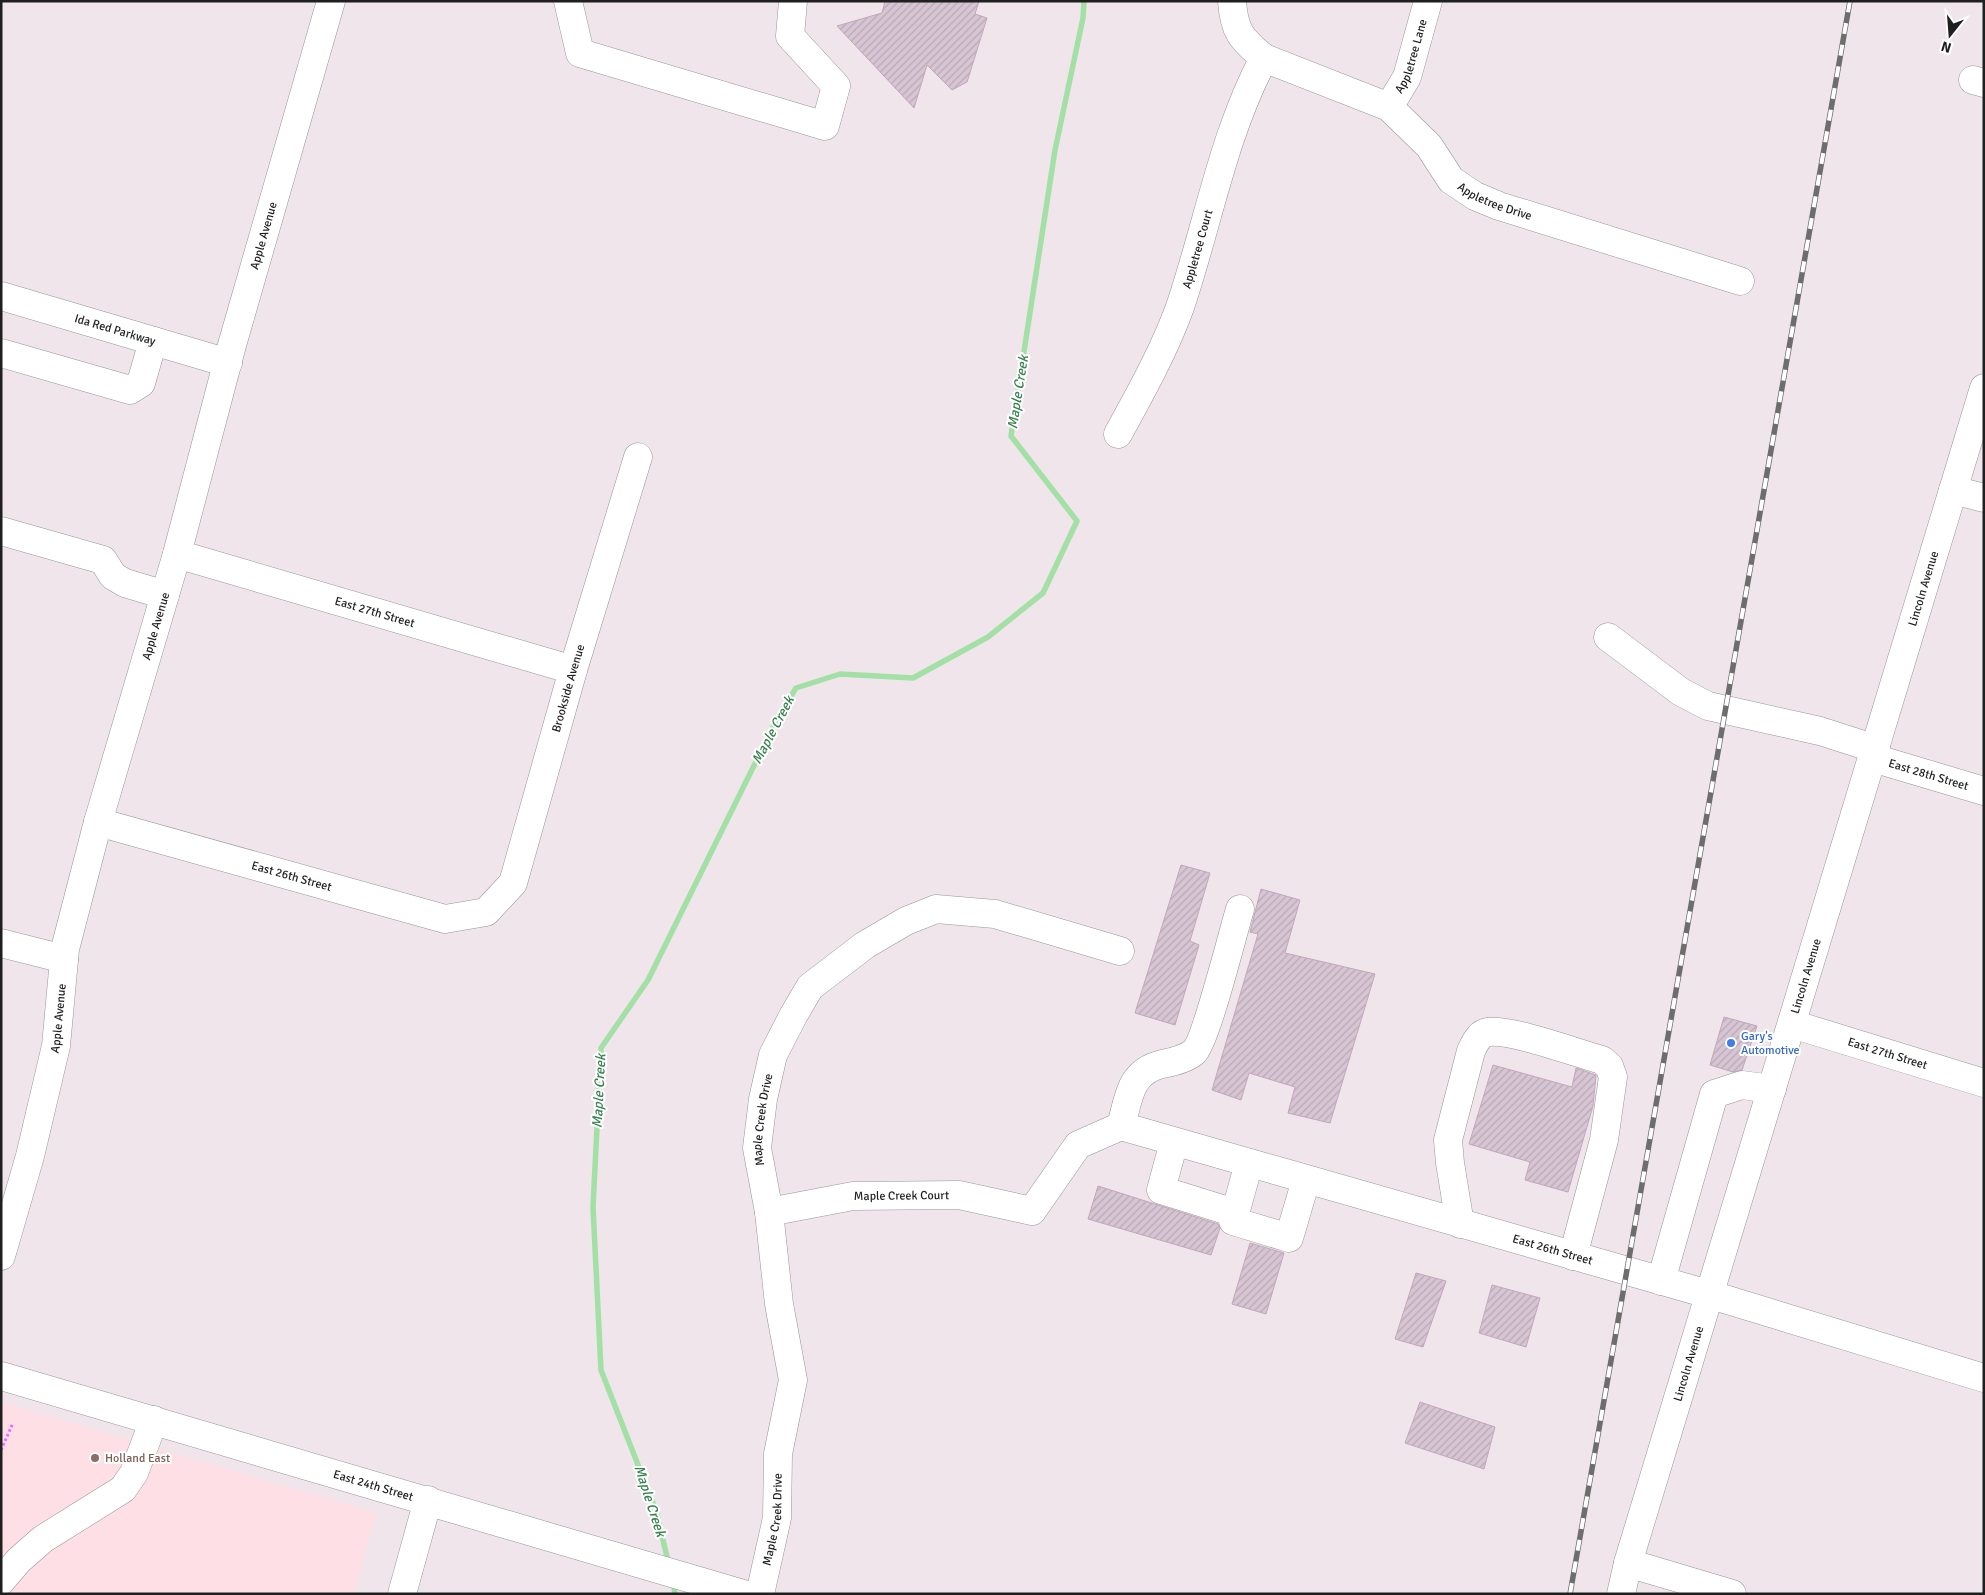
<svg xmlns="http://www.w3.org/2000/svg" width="1985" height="1595" font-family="Signika,sans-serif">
<defs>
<pattern id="building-hatch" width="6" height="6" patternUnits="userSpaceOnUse" patternTransform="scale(1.25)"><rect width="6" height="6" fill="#d7c5d3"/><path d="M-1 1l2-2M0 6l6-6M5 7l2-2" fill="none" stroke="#b8a9b5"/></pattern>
</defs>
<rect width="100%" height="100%" fill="#f0e5eb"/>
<!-- education -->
<path fill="#ffdfe6" d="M1,1402L376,1513L354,1594H1Z"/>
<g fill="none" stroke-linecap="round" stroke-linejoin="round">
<!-- stream -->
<path stroke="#a3e0a5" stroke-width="5.5" d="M669,1565L656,1511L601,1370L593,1207L601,1048L648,980L778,717L796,688L840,674L913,678L988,637L1043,593L1077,521L1011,436L1055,150L1083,18L1084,1
M673,1581L675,1594"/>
</g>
<!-- building -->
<path fill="url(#building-hatch)" stroke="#c3a6bc" d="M885,1H979L975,14L987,18L967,82L952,90L927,65L914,108L837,26L882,13Z
M1181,865L1210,873L1190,941L1199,945L1175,1025L1135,1013Z
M1261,889L1300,900L1285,953L1375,974L1330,1123L1288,1113L1295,1087L1249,1073L1241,1100L1212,1090L1258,934L1250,932Z
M1724,1017L1757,1026L1742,1070L1733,1072L1710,1065Z
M1493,1065L1572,1087L1576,1068L1596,1075L1593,1106L1568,1192L1525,1180L1530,1162L1469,1144Z
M1098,1186L1218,1224L1220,1228L1211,1255L1088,1219Z
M1250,1243L1284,1253L1266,1314L1232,1304Z
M1416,1273L1446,1281L1423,1347L1395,1339Z
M1492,1285L1540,1298L1526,1347L1479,1333Z
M1420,1402L1495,1427L1484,1469L1405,1443Z"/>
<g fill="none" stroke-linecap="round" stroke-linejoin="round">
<!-- minor casing -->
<g stroke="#969696" stroke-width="29">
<g id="minor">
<path d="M568,1L580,53L825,126L836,86L790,36L793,1"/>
<path id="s1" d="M1232,1C1234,31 1241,39 1264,58L1389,107L1429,146L1451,180L1475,196L1499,206L1740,281"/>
<path d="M1973,80L1984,83"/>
<path id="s2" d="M1389,107L1407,77L1428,1"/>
<path id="s3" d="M1,296L228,363"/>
<path d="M1,353L130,390L141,383L153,341"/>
<path id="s4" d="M1118,434C1141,392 1164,351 1180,307C1208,224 1223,135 1264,58"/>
<path d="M1953,490L1984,498"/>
<path d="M1,531L103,560L113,576L125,583L165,595"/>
<path id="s5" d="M177,554L573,670"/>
<path d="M1608,637L1681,692L1708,706L1820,731L1876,749"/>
<path id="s6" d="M1873,758L1984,791"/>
<path id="s7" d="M98,822L445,919L486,912L513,883L573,670L638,457"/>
<path d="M1,943L64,959"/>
<path id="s8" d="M1792,1024L1984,1083"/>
<path id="s9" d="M1121,1126L1708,1294L1984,1378"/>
<path d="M1121,1126C1129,1098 1129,1072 1162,1064C1173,1062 1186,1059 1194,1052C1206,1041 1233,932 1240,909"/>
<path d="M1174,1142L1161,1190L1235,1213"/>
<path d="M1249,1163L1233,1221L1289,1238L1306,1180"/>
<path id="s10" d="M769,1212L853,1196L959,1195L1032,1211L1078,1145L1121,1126"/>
<path d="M1460,1224L1450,1163L1448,1140L1471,1051C1475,1043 1479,1033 1488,1032C1512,1029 1576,1053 1602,1060L1609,1066L1613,1077L1604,1140L1573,1256"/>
<path id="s11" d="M1,1256L30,1156L56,1046L65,949L98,822L177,554L232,345L331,1"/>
<path d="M1661,1281L1714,1094L1742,1085L1772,1089"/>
<path id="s12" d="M1,1376L743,1594"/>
<path d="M1628,1563L1732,1594"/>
<path d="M1,1581L19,1560L43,1539L123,1489L134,1473L154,1420"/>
<path d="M402,1594L428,1500"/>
<path id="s13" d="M760,1594L777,1518L778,1454L793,1380L779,1304L769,1212L757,1148L763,1099L773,1055L793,1016L810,987L865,945L906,921L936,909L995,914L1120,951"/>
<path id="s14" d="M1621,1594L1628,1563L1984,388"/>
</g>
</g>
<!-- path -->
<path stroke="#ef67ff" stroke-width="3" stroke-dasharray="2.5 2.5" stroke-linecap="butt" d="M1,1450L13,1423"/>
<!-- minor -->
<use href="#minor" stroke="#fff" stroke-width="28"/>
<!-- rail casing -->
<g stroke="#6d6d6d" stroke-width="5.5">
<path id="rail" d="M1570,1594L1850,1"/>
</g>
<!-- rail -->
<use href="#rail" stroke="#fff" stroke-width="4" stroke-dasharray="11" stroke-linecap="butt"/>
</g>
<!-- markers -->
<circle fill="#3f7fe0" stroke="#fff" stroke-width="2" cx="1731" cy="1043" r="5"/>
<circle fill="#8d6e63" stroke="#fff" stroke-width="2" cx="95" cy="1458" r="5"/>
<g text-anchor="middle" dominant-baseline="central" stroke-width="4" stroke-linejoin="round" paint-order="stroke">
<!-- street labels -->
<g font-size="12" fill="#1f1f1f" stroke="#fff">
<text stroke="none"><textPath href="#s2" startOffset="56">Appletree Lane</textPath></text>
<text stroke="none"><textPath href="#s1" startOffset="348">Appletree Drive</textPath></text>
<text stroke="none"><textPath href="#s11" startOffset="1055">Apple Avenue</textPath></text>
<text stroke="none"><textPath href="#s4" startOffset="202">Appletree Court</textPath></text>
<text stroke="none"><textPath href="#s3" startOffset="119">Ida Red Parkway</textPath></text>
<text stroke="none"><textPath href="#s14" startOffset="1050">Lincoln Avenue</textPath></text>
<text stroke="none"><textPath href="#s5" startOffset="206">East 27th Street</textPath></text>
<text stroke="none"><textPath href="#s11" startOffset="650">Apple Avenue</textPath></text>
<text stroke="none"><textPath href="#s7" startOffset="644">Brookside Avenue</textPath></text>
<text stroke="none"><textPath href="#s6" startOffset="58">East 28th Street</textPath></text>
<text stroke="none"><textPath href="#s7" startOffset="201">East 26th Street</textPath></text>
<text stroke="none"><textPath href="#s14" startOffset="645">Lincoln Avenue</textPath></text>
<text stroke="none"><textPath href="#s11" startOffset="245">Apple Avenue</textPath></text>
<text stroke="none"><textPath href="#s8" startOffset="100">East 27th Street</textPath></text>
<text stroke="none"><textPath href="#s13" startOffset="481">Maple Creek Drive</textPath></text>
<text stroke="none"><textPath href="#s10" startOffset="134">Maple Creek Court</textPath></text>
<text stroke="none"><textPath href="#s9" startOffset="449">East 26th Street</textPath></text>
<text stroke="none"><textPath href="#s14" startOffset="240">Lincoln Avenue</textPath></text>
<text stroke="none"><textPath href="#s12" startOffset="388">East 24th Street</textPath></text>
<text stroke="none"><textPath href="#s13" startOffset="76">Maple Creek Drive</textPath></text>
</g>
<!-- shop labels -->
<g font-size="12" fill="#366cbe" stroke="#fff" text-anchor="start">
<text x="1741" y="1036">Gary's<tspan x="1741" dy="14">Automotive</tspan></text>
</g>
<!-- education labels -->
<g font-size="12" fill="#785e54" stroke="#fff" text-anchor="start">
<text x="105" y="1458">Holland East</text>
</g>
<!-- water labels -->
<g font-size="14" font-style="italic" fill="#37824d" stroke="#fff">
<text transform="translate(1018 392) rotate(-81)">Maple Creek</text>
<text transform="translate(773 730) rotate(-62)">Maple Creek</text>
<text transform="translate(599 1091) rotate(-87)">Maple Creek</text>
<text transform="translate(650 1501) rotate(72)">Maple Creek</text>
</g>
</g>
<!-- border -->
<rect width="1985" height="1595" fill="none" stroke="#1f1f1f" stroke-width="5"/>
<!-- north arrow -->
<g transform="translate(1950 35) rotate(197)" stroke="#ffffff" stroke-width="4" paint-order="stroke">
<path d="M0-4L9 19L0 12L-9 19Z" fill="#1f1f1f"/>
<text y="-8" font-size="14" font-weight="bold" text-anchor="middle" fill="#1f1f1f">N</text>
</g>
</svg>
